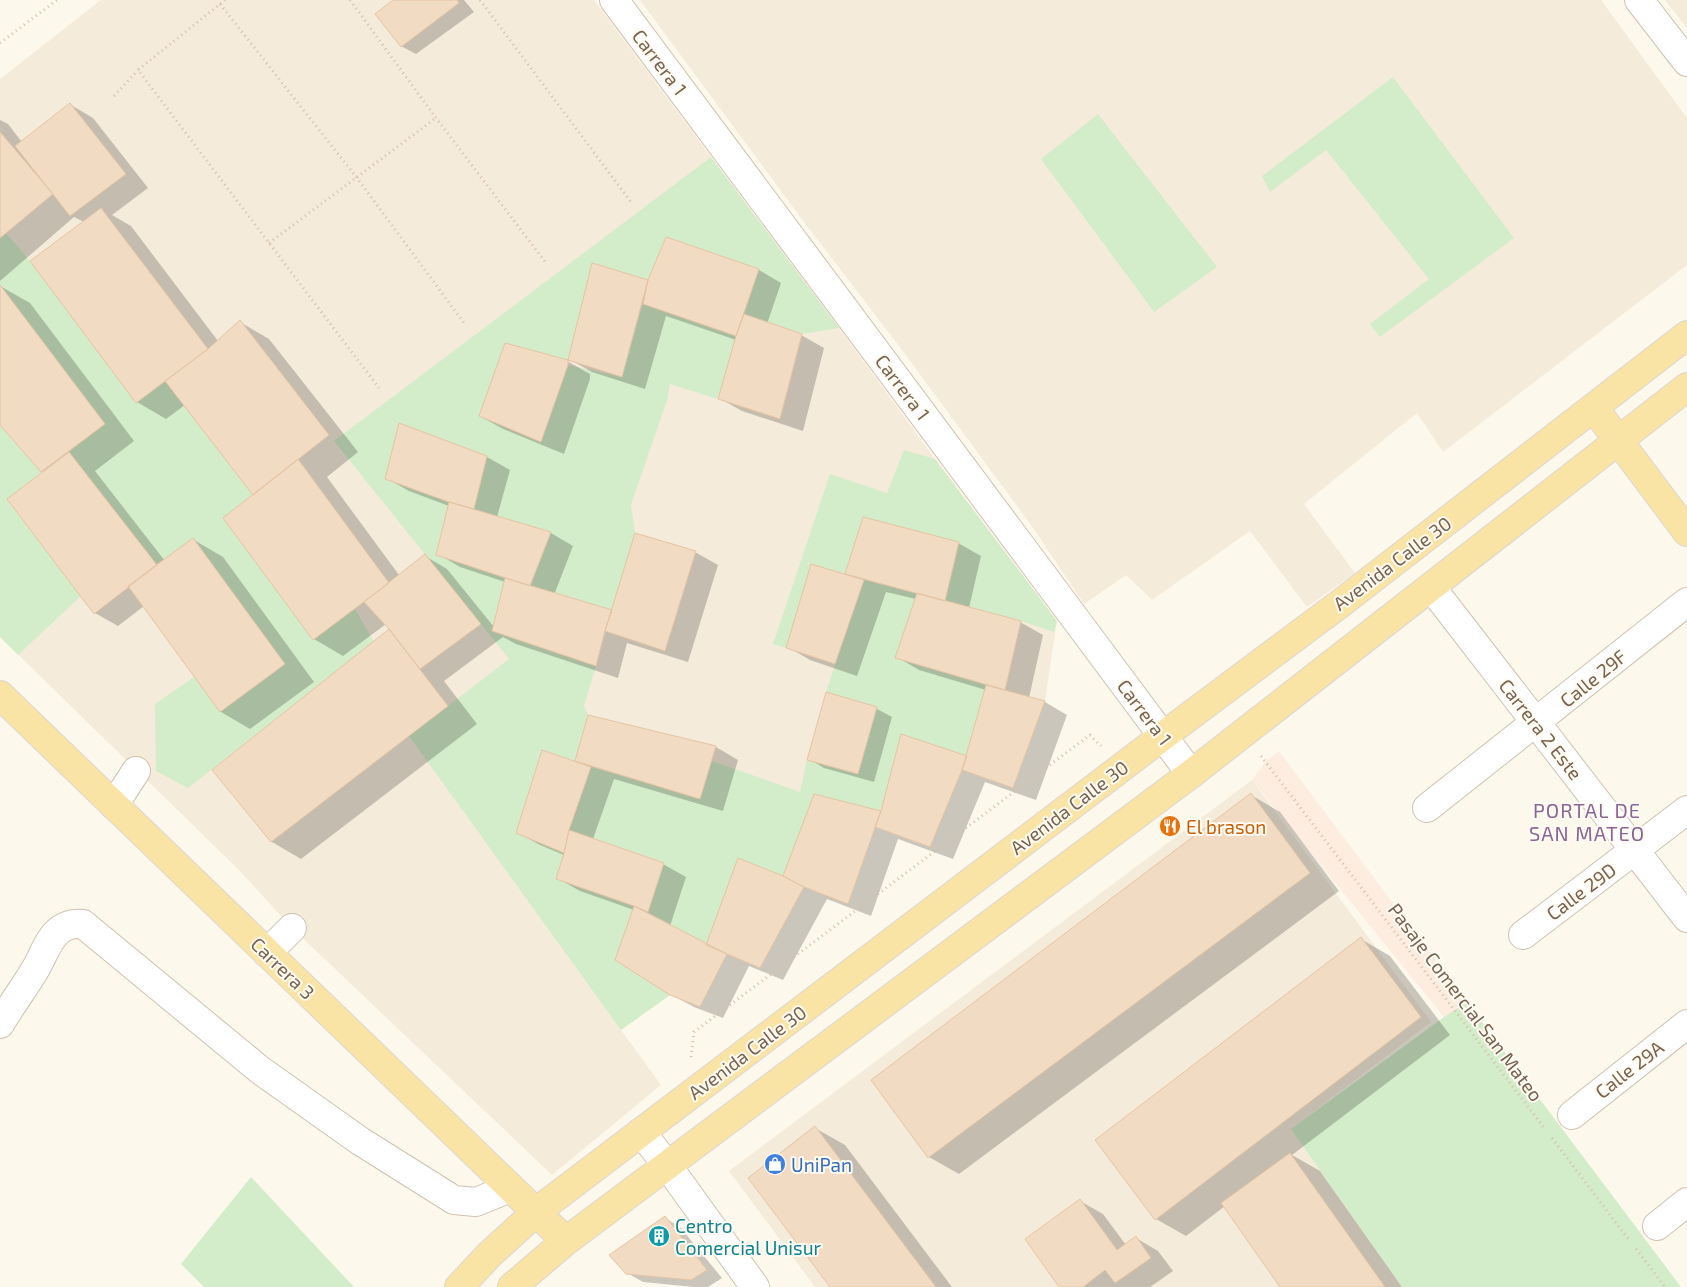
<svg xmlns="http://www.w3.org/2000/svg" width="1687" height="1287" font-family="'Exo 2',sans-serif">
<rect width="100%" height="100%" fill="#fdf8ec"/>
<!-- residential -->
<path fill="#f5ebda" d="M101,0H594L839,328L935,459L1057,621L1045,701L1013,788L962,770L930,847L875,827L804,887L760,968L727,954L700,1007L670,995L621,1030L661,1085L552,1175L292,928L239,870L0,637V79Z
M640,0H1601L1687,118V265L1443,452L1417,413L1304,504L1355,573L1307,607L1250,531L1152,600L1126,575L1084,604L1031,525L902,350L801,218Z
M1665,0H1687V28Z
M1252,780L1431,1022L1291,1129L1402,1287H815L729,1171Z"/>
<!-- commercial -->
<path fill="#fdece0" d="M1279,751L1467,1002L1455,1011L1444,1017L1252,780L1266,761Z"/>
<!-- green -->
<path fill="#d3ecc9" d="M1393,77L1514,238L1380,337L1370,324L1429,279L1326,150L1270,192L1262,176Z
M1098,114L1217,267L1154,312L1041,159Z
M711,157L839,328L802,334L744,314L759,269L666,237L648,280L592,263L568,360L505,343L479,416L541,442L568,365L622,377L643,304L736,336L718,399L670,384L667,400L631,505L635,533L612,610L530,586L551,532L474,509L487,456L399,423L449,502L436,555L505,578L492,631L596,666L584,706L588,715L575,761L542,750L516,833L564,853L556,879L634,906L615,960L670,995L621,1030L409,736L509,659L334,441Z
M6,233L30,261L136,403L165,381L253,495L223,518L313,640L355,609L374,642L188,788L156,771L155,704L194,677L220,712L285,664L194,539L157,565L69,452L105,423L0,285V238Z
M0,425L41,472L7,500L81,596L18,655L0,637Z
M904,450L935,459L1057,621L1054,632L1021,621L945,601L959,542L863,517L845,574L811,564L786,648L773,644L830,474L887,493Z
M864,580L917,593L895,658L986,685L967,756L901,735L881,811L783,876L738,858L706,945L648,912L663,862L569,830L591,767L700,799L712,761L800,792L807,760L858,774L877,707L826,692Z
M1467,1002L1681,1287H1402L1291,1129L1444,1017Z
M251,1177L354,1287H204L181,1264Z"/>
<!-- shadow -->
<path fill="#0003" d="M395,0H464L474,12L416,54L401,46Z
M71,105L93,118L148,188L112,215L131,226L218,341L240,322L269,339L358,452L327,477L399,575L425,556L447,569L494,627L505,582L460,567L438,554L449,506L409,491L386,478L400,424L487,457L510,470L497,517L551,533L573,546L554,595L613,612L695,552L718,565L688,662L627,643L618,678L516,644L503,637L444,681L477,724L301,859L272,842L214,770L391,630L386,624L343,656L314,639L255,495L185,405L166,419L137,402L84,222L74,217L0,281V120L8,124L22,142Z
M667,239L759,270L781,283L767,324L801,335L824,348L803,431L742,411L719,398L736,340L666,316L645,389L592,372L569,359L593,264L649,282Z
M0,286L30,303L134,441L95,471L165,561L194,540L223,557L314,682L250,729L221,712L144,606L118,626L95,613L44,472L0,423Z
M567,361L590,374V379L564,454L503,429L480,416Z
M864,518L958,543L981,556L969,608L1020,622L1043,635L1029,698L1045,702L1067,715L1036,800L985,782L953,859L898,839L871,916L827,899L783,980L749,966L723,1018L694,1007L670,994L634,910L580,891L557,878L564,855L540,845L517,832L575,762L589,716L716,747L738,760L723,811L614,779L593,839L663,864L686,877L670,926L707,946L784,878L968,758L986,690L919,670L897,657L916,599L886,592L857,676L810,660L788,647L846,576Z
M827,694L877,709L892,717L874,782L824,768L809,759Z
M1251,795L1280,812L1339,891L959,1174L929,1157L873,1080Z
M1361,939L1390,956L1450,1035L1292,1155L1320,1171L1402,1287H1281L1225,1206L1186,1236L1156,1219Z
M815,1128L845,1145L952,1287H831Z
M1080,1201L1103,1214L1126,1245L1136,1238L1158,1251L1173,1271L1150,1287H1061Z
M665,1218L680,1227L722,1278L708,1287H694L643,1282L627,1273Z"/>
<!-- building -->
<path fill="#f2dbc3" stroke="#e5c4a3" d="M393,0H457L459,3L401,47L375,14Z
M70,103L126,174L70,216L15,146Z
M0,132L53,194L0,238Z
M101,208L208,349L136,403L30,261Z
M666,237L759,269L736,336L643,304L648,280Z
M592,263L648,280L622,377L568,360Z
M0,285L105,424L41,472L0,425Z
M744,314L802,334L780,419L718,399L736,336Z
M240,320L329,435L253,495L165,381L208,349Z
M505,343L568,360V365L541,442L479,416Z
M399,423L487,456L474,509L449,502L385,479Z
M69,452L157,565L94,614L7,499Z
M298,459L389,583L313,640L223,518Z
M449,502L551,532L530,586L436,555Z
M863,517L959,542L945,601L845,574Z
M635,533L696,551L665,651L605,631Z
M193,538L285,664L220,712L128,586Z
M425,554L481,624L420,669L389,629L364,602Z
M811,564L864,580L835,664L786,648Z
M505,578L612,610L605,631L596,666L492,631Z
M917,593L1021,621L1005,690L895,658Z
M389,629L448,706L271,842L212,770Z
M986,685L1045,701L1013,788L962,770Z
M826,692L877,707L858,774L807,760Z
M588,715L716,746L700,799L575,761Z
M901,734L967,756L962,770L930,847L875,827L881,811Z
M542,750L591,767L569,830L564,853L516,833Z
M1251,793L1310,873L928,1158L871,1080Z
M814,794L881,811L848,904L804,887L783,876Z
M569,830L664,863L648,912L634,906L556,879L564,853Z
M738,858L783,876L804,887L760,968L706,945Z
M634,906L727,954L700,1007L670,995L615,960Z
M1361,937L1421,1017L1155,1220L1095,1140Z
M815,1126L936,1287H830L748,1178Z
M1290,1153L1385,1287H1280L1221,1203Z
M1080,1199L1117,1250L1136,1236L1151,1258L1115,1283L1105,1270L1083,1287H1059L1025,1239Z
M665,1216L707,1270L691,1280L626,1274L609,1255Z"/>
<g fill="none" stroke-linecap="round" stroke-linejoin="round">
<!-- minor casing -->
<g stroke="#d0c1b0" stroke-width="30">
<path id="minor" d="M614,0L1191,774
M1639,0L1687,62
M1431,587L1687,918
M114,805L136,771
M1427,808L1687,602
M1523,935L1687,810
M267,953L292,928
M0,1024C11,1005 25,987 36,968C43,956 49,937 61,929C68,924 75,923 83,924L260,1070L360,1141L454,1200L476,1202L510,1188
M1572,1115L1687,1024
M641,1132L667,1165L755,1287
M1657,1226L1687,1202"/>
</g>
<!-- major casing -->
<g stroke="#dcd6d1" stroke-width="30">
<path id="major" d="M1594,408L1687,532
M0,695L566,1241
M459,1287L489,1255L536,1212L1163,736L1341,603L1687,335
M512,1287L566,1241L1191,774L1687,387"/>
</g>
<!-- path -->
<path stroke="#d8bfa5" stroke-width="3" stroke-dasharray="1 4" stroke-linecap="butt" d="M225,0L138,70L379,388
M350,0L436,118L546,263
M480,0L631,202
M220,4L357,178L464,323
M0,43L57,0
M114,96L138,70
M269,243L436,118
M1261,756L1545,1129
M691,1057L694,1032L1090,735L1101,746
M1552,1138L1629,1240
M1636,1249L1665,1287"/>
<!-- minor -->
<use href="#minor" stroke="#fff" stroke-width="28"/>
<!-- major -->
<use href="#major" stroke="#fae4a5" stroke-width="28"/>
</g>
<!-- icons -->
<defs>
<g id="restaurant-disc" transform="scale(1.125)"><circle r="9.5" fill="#e8710a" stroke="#fffbf3"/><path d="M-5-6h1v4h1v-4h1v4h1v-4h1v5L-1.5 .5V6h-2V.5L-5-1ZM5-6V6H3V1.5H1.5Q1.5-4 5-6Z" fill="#fff"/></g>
<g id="shop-disc" transform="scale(1.125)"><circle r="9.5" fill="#3f7fe0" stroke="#fffbf3"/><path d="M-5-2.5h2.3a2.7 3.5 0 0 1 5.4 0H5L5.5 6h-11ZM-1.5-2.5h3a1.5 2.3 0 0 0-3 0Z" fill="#fff"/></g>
<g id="building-disc" transform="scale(1.125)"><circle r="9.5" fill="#0f9aa8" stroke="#fffbf3"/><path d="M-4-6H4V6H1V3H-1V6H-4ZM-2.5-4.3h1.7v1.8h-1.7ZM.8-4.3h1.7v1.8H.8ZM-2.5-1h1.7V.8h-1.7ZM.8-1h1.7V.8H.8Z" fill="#fff"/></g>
</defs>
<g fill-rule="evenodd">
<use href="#restaurant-disc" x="1170" y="826"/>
<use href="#shop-disc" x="775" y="1164"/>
<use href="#building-disc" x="659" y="1236"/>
</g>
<g text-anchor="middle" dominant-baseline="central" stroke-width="4" stroke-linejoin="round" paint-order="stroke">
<!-- street labels -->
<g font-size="19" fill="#79624d" stroke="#fffbf3">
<text transform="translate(660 62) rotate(53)">Carrera 1</text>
<text transform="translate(903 387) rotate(53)">Carrera 1</text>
<text transform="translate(1392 563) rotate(-37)">Avenida Calle 30</text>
<text transform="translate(1593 678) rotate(-39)">Calle 29F</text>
<text transform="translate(1145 712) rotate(53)">Carrera 1</text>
<text transform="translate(1541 729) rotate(52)">Carrera 2 Este</text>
<text transform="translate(1069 807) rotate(-37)">Avenida Calle 30</text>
<text transform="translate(1581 891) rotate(-37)">Calle 29D</text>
<text transform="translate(283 968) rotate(44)">Carrera 3</text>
<text transform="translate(1466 1002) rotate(53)">Pasaje Comercial San Mateo</text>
<text transform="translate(747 1052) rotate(-37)">Avenida Calle 30</text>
<text transform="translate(1629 1069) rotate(-38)">Calle 29A</text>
</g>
<!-- food labels -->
<g font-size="19" fill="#c56008" stroke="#fffbf3" text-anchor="start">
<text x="1186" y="826">El brason</text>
</g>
<!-- shop labels -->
<g font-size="19" fill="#366cbe" stroke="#fffbf3" text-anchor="start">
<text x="791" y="1164">UniPan</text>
</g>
<!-- culture labels -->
<g font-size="19" fill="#0d838f" stroke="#fffbf3" text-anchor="start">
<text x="675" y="1225">Centro<tspan x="675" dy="22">Comercial Unisur</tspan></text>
</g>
<!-- neighbourhood labels -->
<g font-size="20" letter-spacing="1" fill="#8a6694" stroke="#fffbf3">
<text x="1587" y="810">PORTAL DE<tspan x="1587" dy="23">SAN MATEO</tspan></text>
</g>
</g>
</svg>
